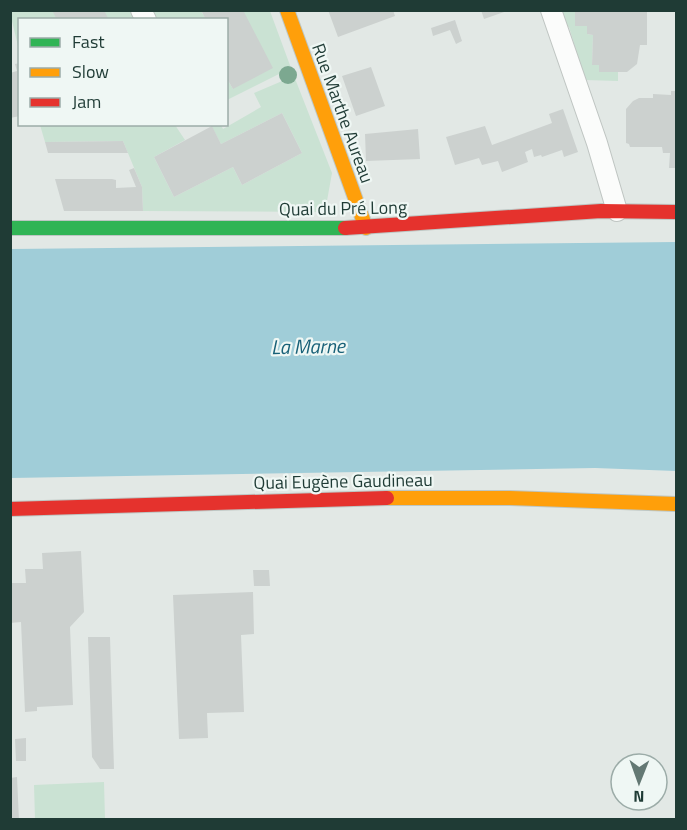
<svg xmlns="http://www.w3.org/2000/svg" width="687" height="830" font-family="'Titillium Web',sans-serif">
<rect width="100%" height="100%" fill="#e2e8e5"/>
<!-- green -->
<path fill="#cae2d3" d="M10,11H136L141,19L20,20L19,50L11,17Z
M151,11H201L206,19H156Z
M243,11H270L291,68L227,100L226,77L233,89Z
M558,11H575L587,26V34L593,35L592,65H599V72H618V81L585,80L569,27L563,26Z
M294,76L332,173L325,212L143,211L142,187L123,141L45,142L40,125H175L185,140L154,157L174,197L233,167L242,185L302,153L282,113L221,144L211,125H221L223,129L261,107L254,93Z
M104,782L105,819H35L34,785Z"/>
<!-- water -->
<path fill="#a0cdd8" d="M676,242V471L595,468L11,478V249Z"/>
<!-- building -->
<path fill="#ccd1cf" d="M52,10H104L109,20H57Z
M201,10H243L273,68L233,89L226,77V20H206Z
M328,10H393L395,16L338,37Z
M481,10H507V11L484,19Z
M575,10H647V45H640L637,64L627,72H599V65H592L593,35L587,34V26H575Z
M455,20L462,41L456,44L450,30L433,36L431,28Z
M20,63V116L10,118V73L17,71L15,64Z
M371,67L385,106L356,116L342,76Z
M671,91H676V168H669L670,153H663L662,147H630L629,144L626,143V109L633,101L639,98H653V94L671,95Z
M563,109L578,152L564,157L562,150L542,157L541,155L534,157L532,149L525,152L528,162L502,172L498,161L482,165L479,158L455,165L446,137L485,126L492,145L552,123L549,114Z
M282,113L302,153L242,185L233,167L174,197L154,157L212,126L221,144Z
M418,129L420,159L366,161L365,134Z
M123,141L128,153H48L45,142Z
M134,168L142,187L143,211H64L55,179H112L116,180V188L136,187L129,170Z
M81,551L84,612L70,627L73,705L37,707V711L25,712L21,622L10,623V583H26L25,569H43L42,553Z
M253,570H269L270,586H254Z
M253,592L254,634L241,635L244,712L207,713L208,738L179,739L173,595Z
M88,637H110L114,769H100L92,757Z
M26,738V761H16L15,739Z
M17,777L19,820H10V778Z"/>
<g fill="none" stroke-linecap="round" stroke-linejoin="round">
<!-- street casing -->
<g stroke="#bfc5c2" stroke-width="22">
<path id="street" d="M141,10L146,20
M551,10L597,143L617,211"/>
</g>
<!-- fast casing -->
<g stroke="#bdc6c3" stroke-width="16">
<path id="fast" d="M10,228H345"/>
</g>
<!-- slow casing -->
<g stroke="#bdc6c3" stroke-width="16">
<path id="slow" d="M287,10L366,228
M387,498H510L676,504"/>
</g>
<!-- jam casing -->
<g stroke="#bdc6c3" stroke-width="16">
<path id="jam" d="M345,228L601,211L676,212
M10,509L387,498"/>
</g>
<!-- street -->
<use href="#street" stroke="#fbfcfb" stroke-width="20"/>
<!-- fast -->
<use href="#fast" stroke="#30b455" stroke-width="14"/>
<!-- slow -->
<use href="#slow" stroke="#ff9f0a" stroke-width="14"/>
<!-- jam -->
<use href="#jam" stroke="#e5322d" stroke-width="14"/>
</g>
<!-- trees -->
<circle fill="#7ca890" cx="288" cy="75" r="9"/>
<g text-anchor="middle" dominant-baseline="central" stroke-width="4.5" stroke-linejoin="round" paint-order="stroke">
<!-- street labels -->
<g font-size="18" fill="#1f3b35" stroke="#eff7f4">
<text transform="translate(343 113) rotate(70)">Rue Marthe Aureau</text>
<text transform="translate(343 208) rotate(-1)">Quai du Pré Long</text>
<text transform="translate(343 481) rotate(-1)">Quai Eugène Gaudineau</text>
</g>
<!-- water labels -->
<g font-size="20" font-style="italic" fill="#186178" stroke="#eff7f4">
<text transform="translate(308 346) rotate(-1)">La Marne</text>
</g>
</g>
<!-- border -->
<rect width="687" height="830" fill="none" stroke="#1f3b35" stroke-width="24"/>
<!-- legend -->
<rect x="18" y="18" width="210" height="108" fill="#eff7f4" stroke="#9caca8" stroke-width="1.5"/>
<rect x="30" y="38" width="30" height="9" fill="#30b455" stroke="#9caca8" stroke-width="1.5"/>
<text x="72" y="48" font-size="18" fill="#1f3b35">Fast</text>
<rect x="30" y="68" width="30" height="9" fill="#ff9f0a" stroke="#9caca8" stroke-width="1.5"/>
<text x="72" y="78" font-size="18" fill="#1f3b35">Slow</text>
<rect x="30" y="98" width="30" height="9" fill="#e5322d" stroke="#9caca8" stroke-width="1.5"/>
<text x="72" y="108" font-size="18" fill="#1f3b35">Jam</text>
<!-- north arrow -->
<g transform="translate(639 782) rotate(181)"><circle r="28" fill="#eff7f4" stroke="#9caca8" stroke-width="1.5"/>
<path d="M0-4.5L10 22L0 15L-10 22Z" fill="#637873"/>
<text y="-9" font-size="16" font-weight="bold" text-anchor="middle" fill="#1f3b35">N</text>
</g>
</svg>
